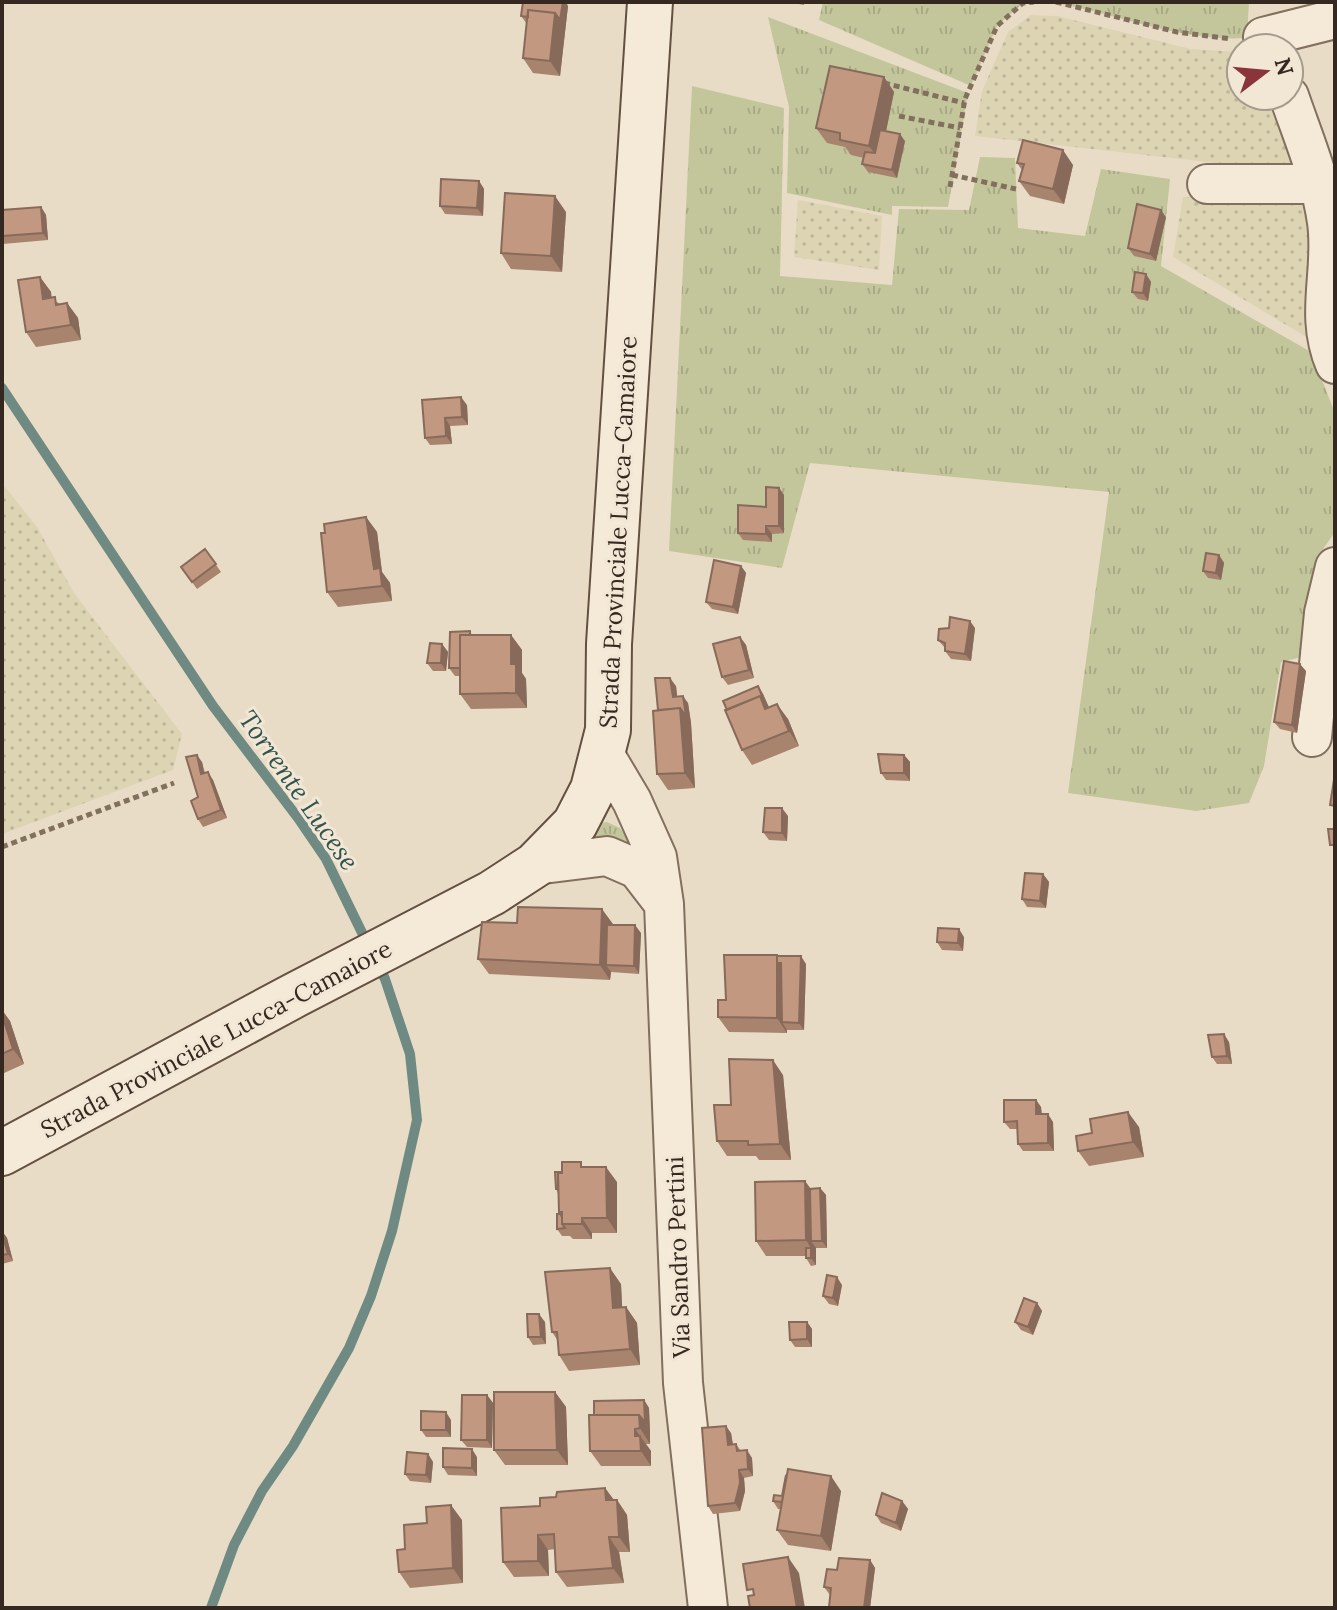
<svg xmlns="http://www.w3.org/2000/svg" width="1337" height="1610" font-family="Lora,serif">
<defs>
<pattern id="farmland-dots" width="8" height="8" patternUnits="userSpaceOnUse" patternTransform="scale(2)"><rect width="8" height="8" fill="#ddd4b4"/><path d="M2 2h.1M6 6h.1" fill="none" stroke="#beb69a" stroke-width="1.8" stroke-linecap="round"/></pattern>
<pattern id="grass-tufts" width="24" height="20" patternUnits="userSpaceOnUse" patternTransform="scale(2)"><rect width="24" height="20" fill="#c3c69b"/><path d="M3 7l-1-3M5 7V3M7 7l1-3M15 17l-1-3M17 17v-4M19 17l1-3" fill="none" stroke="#a8aa85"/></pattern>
</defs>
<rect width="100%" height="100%" fill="#e9dcc6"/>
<!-- farmland -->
<path fill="url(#farmland-dots)" d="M1031,15L1057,16L1191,49L1241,52V96H1275L1296,172L975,136L982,91L1008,32Z
M1183,197L1309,201L1313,341L1173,257Z
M798,200L882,216L879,270L794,257Z
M2,483L37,527L74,593L182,734L173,770L2,834Z"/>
<!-- grass -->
<path fill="url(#grass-tufts)" d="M823,2H1249L1247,38C1185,42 1126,17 1066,5C1052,2 1037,4 1023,3L997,26L971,86L819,20Z
M768,17L968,93L948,207L892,206V215L787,193L789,107Z
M692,86L784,108L780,276L892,285L899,209L969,210L980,157L1015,158L1018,228L1085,236L1101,169L1170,179L1161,266L1311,352L1335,413V532L1323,549L1306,656L1281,662L1264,766L1249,803L1196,811L1068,793L1109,492L810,463L782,568L669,551Z
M607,822L620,828L635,849L583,844L601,823Z"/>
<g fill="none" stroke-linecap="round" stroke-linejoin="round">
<!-- stream -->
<path stroke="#6f8a82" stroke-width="10" d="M2,388L213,706L298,818L326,859L368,945
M211,1608L234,1545L262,1491L293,1446L349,1348L371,1296L392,1231L417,1120L410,1054L385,979L377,962"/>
<!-- street casing -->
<g stroke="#826f5e" stroke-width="42">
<path id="street" d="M1263,37L1335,19
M1289,96C1303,137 1321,179 1327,222C1334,272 1314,314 1335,364
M1207,184H1318
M1312,737L1324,613L1335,567
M603,752L632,801L657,857L664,904L683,1383L708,1608
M535,865L607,856L637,869L664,904"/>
</g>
<!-- secondary casing -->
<g stroke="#645041" stroke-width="48">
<path id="secondary" d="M2,1153L295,995L492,893L535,865L575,824L593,789L608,730L609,644L650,2"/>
</g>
<!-- path -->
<path stroke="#826f5e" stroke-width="5" stroke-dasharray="6 4" stroke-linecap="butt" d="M1056,2L1177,32L1231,39
M884,83L964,103
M899,116L960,128
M952,175L1016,189
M950,187L965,99L997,26L1023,3L1034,2
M2,847L174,783"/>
<!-- street -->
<use href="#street" stroke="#f5ead8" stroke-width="38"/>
<!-- secondary -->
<use href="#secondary" stroke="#f5ead8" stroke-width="44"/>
</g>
<!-- wall -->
<path fill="#a8836e" d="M788,2H804V5Z
M568,6L560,76L533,73L523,58L527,24L521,16Z
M884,77L894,92L886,131L905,141L897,178L868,172L862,164L864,158L851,155L845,147L827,143L816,128Z
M1017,163L1073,165L1064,204L1030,196L1019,181L1022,170Z
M479,181L484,189L483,216L445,214L440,206Z
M41,207L46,215L48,240L3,244L2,210Z
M566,212L562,272L511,269L501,253Z
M1166,217L1156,261L1134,256L1128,248Z
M1146,274L1151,282L1148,301L1138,299L1132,292Z
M40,277L51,292V298L60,304L67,303L78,318L81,340L36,347L26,332Z
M422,400L467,405L468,425L450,426L452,444L430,445L425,438Z
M779,488L784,495V533L772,534V542L743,540L738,533L766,507Z
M366,517L377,532L382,572L390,583L392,601L338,607L327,592L325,533Z
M205,549L221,572L197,589L181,567Z
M1219,555L1224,563L1221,580L1208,578L1203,571Z
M741,566L746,573L738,614L712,609L706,602Z
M975,628L971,661L951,659L945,651V648L938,640Z
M470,631L472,635H511L522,650V673L526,679L527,708L471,709L460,694V676H455L449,668Z
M740,637L746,645L754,678L728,685L722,677Z
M442,644L448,652L446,671H433L427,663Z
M1306,671L1297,733L1280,729L1274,722Z
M676,686L677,696L688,703L691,723L695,788L668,790L657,774L658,710Z
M758,686L763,694L769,707L788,719L799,746L752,765L742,750L727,710Z
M904,755L910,762V781L886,780L881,773Z
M202,762L205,773L213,780L227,818L203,827L198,819V797Z
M788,816L787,841L769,840L763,832Z
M1043,874L1049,882L1046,908L1027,907L1022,899Z
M517,923L613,924V925L641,933L639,974L611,972L610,980L489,974L478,959Z
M964,937L963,951L942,950L937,942Z
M778,956L806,964L804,1030H787V1033L729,1032L718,1017L726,1000Z
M2,1010L10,1021L24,1064L2,1074Z
M1229,1042L1232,1064H1217L1212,1057Z
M783,1075L791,1160H759L756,1156H727L717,1141L731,1105Z
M1036,1100L1041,1107L1042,1114L1053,1122L1054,1151H1023L1018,1144V1129H1010L1004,1122Z
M1139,1127L1144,1157L1089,1166L1078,1151Z
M584,1167L617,1182V1233H592V1239H573L570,1236H562L557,1229L560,1214L558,1193L556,1189L562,1172Z
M805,1181L810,1189L820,1188L826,1195L827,1248H816V1265L811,1266L806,1258V1256H766L756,1241Z
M2,1231L7,1238L13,1261L2,1264Z
M621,1284L622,1308L626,1307L637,1323L640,1365L569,1371L559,1355L558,1341L552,1332Z
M842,1285L838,1306L829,1304L823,1296Z
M1037,1303L1042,1311L1033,1335L1021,1330L1015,1322Z
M545,1322L546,1344L533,1345L528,1337Z
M807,1322L812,1329V1347H795L790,1340Z
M555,1392L566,1407L568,1465H505L494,1450Z
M487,1395L493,1403L492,1448L467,1447L461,1440Z
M644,1400L649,1408L650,1444H646L651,1451V1466H601L590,1451L594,1415Z
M451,1420V1437H426L421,1430Z
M731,1433L733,1444H736L741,1451L752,1458L753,1476L744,1478L745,1491L740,1511L713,1514L708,1506Z
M428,1454L433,1462L431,1483L410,1481L405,1474Z
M477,1457V1476L448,1475L443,1467Z
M605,1488L614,1500H617L627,1515L630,1552H619L624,1583L567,1587L556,1572L555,1549L548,1550L549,1576L514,1577L503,1562L540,1506L556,1497Z
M841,1491L831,1551L788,1545L777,1530L781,1509H778L773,1501L782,1496Z
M902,1501L908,1509L901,1531L881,1523L876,1515Z
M462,1520L463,1583L410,1588L399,1572L405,1549Z
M870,1560L875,1568L870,1608H829L830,1595L824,1587L837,1570Z"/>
<!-- shaded-wall -->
<path fill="#886a5a" d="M563,2H566L568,6L560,76L550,61L555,13Z
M884,77L894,92L880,161L869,146Z
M900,134L905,141L897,178L892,170Z
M1063,150L1073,165L1064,204L1053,189Z
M479,181L484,189L483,216L477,208Z
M555,196L566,212L562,272L551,256Z
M41,207L46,215L48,240L43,233Z
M1161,210L1166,217L1156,261L1150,254Z
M1146,274L1151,282L1148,301L1143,293Z
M40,277L51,292L54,314L43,299Z
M67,303L78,318L81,340L71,325Z
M461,397L467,405L468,425L462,417Z
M445,418L450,426L452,444L446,436Z
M779,488L784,495V533L779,526Z
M366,517L377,532L382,572L390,583L392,601L382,586L374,569Z
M766,526L772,534V542L766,534Z
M1219,555L1224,563L1221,580L1216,573Z
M741,566L746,573L738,614L733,607Z
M970,621L975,628L971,661L965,654Z
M511,635L522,650V673L526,679L527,708L516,693L511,664Z
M740,637L746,645L754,678L749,670Z
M442,644L448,652L446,671L441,663Z
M1300,664L1306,671L1297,733L1292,725Z
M670,678L676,686L678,705L673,697Z
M758,686L763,694L776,724L765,709L760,696Z
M683,696L688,703L691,723L695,788L685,773L680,708Z
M777,704L788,719L799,746L789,731Z
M197,755L202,762L206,782L201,774Z
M904,755L910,762V781L904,773Z
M208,772L213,780L227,818L221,810Z
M782,808L788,816L787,841L782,833Z
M1043,874L1049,882L1046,908L1040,901Z
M602,909L613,924L611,965H606L611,972L610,980L600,965Z
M635,925L641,933L639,974L634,966Z
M959,929L964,937L963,951L958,943Z
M777,955L788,970L782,1022L787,1030V1033L777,1018Z
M801,956L806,964L804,1030L799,1023Z
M2,1010L10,1021L24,1064L13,1049L2,1015Z
M1224,1034L1229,1042L1232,1064L1227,1056Z
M773,1060L783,1075L791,1160L780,1144Z
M1036,1100L1041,1107L1042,1122L1036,1114Z
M1128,1112L1139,1127L1144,1157L1133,1142Z
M1048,1114L1053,1122L1054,1151L1048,1143Z
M606,1167L617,1182V1233L607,1218Z
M805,1181L816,1196L811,1241L816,1248V1265L811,1258V1248L806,1240Z
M820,1188L826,1195L827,1248L822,1241Z
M582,1218L592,1233V1239L582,1224Z
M2,1231L7,1238L13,1261L8,1254Z
M610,1268L621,1284L623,1323L613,1308Z
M837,1277L842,1285L838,1306L833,1298Z
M1037,1303L1042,1311L1033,1335L1028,1327Z
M626,1307L637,1323L640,1365L630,1349Z
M539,1314L545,1322L546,1344L541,1337Z
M807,1322L812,1329V1347L807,1339Z
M555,1392L566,1407L568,1465L557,1450Z
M487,1395L493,1403L492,1448L487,1440Z
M644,1400L649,1408L650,1430L645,1422Z
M446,1412L451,1420V1437L446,1430Z
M639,1415L650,1430V1444L640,1428Z
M726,1426L731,1433L734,1453L728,1445Z
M635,1429L651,1451V1466L641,1451L635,1436Z
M472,1449L477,1457V1476L472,1468Z
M747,1450L752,1458L753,1476L748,1469Z
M428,1454L433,1462L431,1483L426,1475Z
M739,1470L744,1478L745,1491L740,1511L735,1503Z
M831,1476L841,1491L831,1551L821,1536Z
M605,1488L616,1503L606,1500Z
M617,1500L627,1515L630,1552L619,1537Z
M902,1501L908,1509L901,1531L896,1523Z
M451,1505L462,1520L463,1583L453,1568Z
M538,1535L548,1550L549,1576L538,1561Z
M609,1537L619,1552L624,1583L613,1568Z
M788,1557L799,1573L805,1608H797Z
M870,1560L875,1568L870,1608H864Z"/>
<!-- building -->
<path fill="#c39880" stroke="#886a5a" stroke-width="2" d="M523,2H563L560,20L555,13L528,10V17L521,16Z
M528,10L555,13L550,61L523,58Z
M830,66L884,77L869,146L840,140V133L816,128Z
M880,130L900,134L892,170L862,164L865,152L875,153Z
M1023,140L1063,150L1053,189L1019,181L1024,164L1017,163Z
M441,179L479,181L477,208L440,206Z
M505,193L555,196L551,256L501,253Z
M1137,204L1161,210L1150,254L1128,248Z
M41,207L43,233L2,236V210Z
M1135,272L1146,274L1143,293L1132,292Z
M40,277L43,299L55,297L56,305L67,303L71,325L26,332L18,280Z
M461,397L462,417L445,418L446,436L425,438L422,400Z
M766,487L779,488V526H766V534L738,533V505L766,507Z
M366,517L374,569L380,568L382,586L327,592L321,533H325L324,524Z
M205,549L216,564L192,582L181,567Z
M1206,553L1219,555L1216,573L1203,571Z
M714,560L741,566L733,607L706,602Z
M950,617L970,621L965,654L945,651V643L938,640L939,629L949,628Z
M470,631V635H460V668H449L450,632Z
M460,635H511V664H516V693L460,694Z
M740,637L749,670L722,677L713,644Z
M430,643L442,644L441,663H427Z
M1284,661L1300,664L1292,725L1274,722Z
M655,678H670L673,697L683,696L686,716L680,708L658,710Z
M758,686L765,703L760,696L727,710L723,701Z
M760,696L765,709L777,704L789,731L742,750L725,710Z
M680,708L685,773L657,774L653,711Z
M878,754L904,755V773H881Z
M197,755L201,774L208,772L221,810L198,819L191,801L198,797L186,757Z
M1335,773V806L1330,805Z
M765,808H782V833L763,832Z
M1328,829H1335V845H1330Z
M1025,873L1043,874L1040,901L1022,899Z
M518,907L602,909L600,965L478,959L482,922L517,923Z
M607,925H635L634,966L606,965Z
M938,928L959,929L958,943L937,942Z
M724,955H777V1018L718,1017V1000H726Z
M777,956H801L799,1023L782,1022L781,963H777Z
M2,1015L13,1049L2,1054Z
M1224,1034L1227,1056L1212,1057L1208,1035Z
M729,1059L773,1060L780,1144L748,1145V1141H717L714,1105H731Z
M1004,1100H1036V1114H1048V1143L1018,1144L1017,1121L1004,1122Z
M1128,1112L1133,1142L1078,1151L1076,1136L1092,1133L1090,1119Z
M562,1162H581V1167H606L607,1218H582V1224H562V1212H559L558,1173H562Z
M555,1172H562L558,1173V1189H556Z
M805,1181L806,1240L756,1241L755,1182Z
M820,1188L822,1241H811L810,1189Z
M557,1214H560L562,1217V1224L565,1228L557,1229Z
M2,1233L8,1254L2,1255Z
M806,1248H811V1258H806Z
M610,1268L613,1308L626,1307L630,1349L559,1355L557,1332H552L545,1272Z
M827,1275L837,1277L833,1298L823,1296Z
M1024,1298L1037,1303L1028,1327L1015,1322Z
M527,1314H539L541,1337H528Z
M789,1322H807V1339L790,1340Z
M494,1392H555L557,1450H494Z
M462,1395H487V1440H461Z
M644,1400L645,1422L639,1415H594V1401Z
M421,1411L446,1412V1430H421Z
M589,1415H639L640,1428L635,1429V1436H640L641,1451H590Z
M726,1426L728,1445L736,1444L737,1451L747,1450L748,1469L739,1470L740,1483L735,1503L708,1506L702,1428Z
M443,1448L472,1449V1468L443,1467Z
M407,1452L428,1454L426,1475L405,1474Z
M788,1469L831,1476L821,1536L777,1530Z
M786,1475L782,1502L773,1501L774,1495L782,1496Z
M605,1488L606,1500H617L619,1537H609L613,1568L556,1572L554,1534L538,1535V1561L503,1562L501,1508L540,1506V1498L556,1497L557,1492Z
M882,1493L902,1501L896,1523L876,1515Z
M451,1505L453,1568L399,1572L397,1550L405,1549L404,1525L427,1523L426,1507Z
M788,1557L797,1608H750L748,1596L754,1595L753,1589L747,1590L743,1564Z
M839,1558L870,1560L864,1608L829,1607L831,1588L824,1587L827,1569L837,1570Z"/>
<g text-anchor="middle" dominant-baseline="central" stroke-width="6" stroke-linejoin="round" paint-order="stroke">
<!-- street labels -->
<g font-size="24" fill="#342820" stroke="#f1e7d4">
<text transform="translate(618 532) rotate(-87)">Strada Provinciale Lucca-Camaiore</text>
<text transform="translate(216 1039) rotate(-28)">Strada Provinciale Lucca-Camaiore</text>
<text transform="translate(678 1257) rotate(-92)">Via Sandro Pertini</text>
</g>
<!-- water labels -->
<g font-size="26" font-style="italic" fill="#31524e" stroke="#f1e7d4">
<text transform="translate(299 790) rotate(55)">Torrente Lucese</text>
</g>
</g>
<!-- border -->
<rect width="1337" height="1610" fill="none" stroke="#342820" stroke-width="8"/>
<!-- north arrow -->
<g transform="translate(1265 72) rotate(74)"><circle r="38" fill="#f1e7d4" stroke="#a59b8c" stroke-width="2"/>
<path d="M0-6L14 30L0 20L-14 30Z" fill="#8a353a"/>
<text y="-12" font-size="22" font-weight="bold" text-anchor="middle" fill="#342820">N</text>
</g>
</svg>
